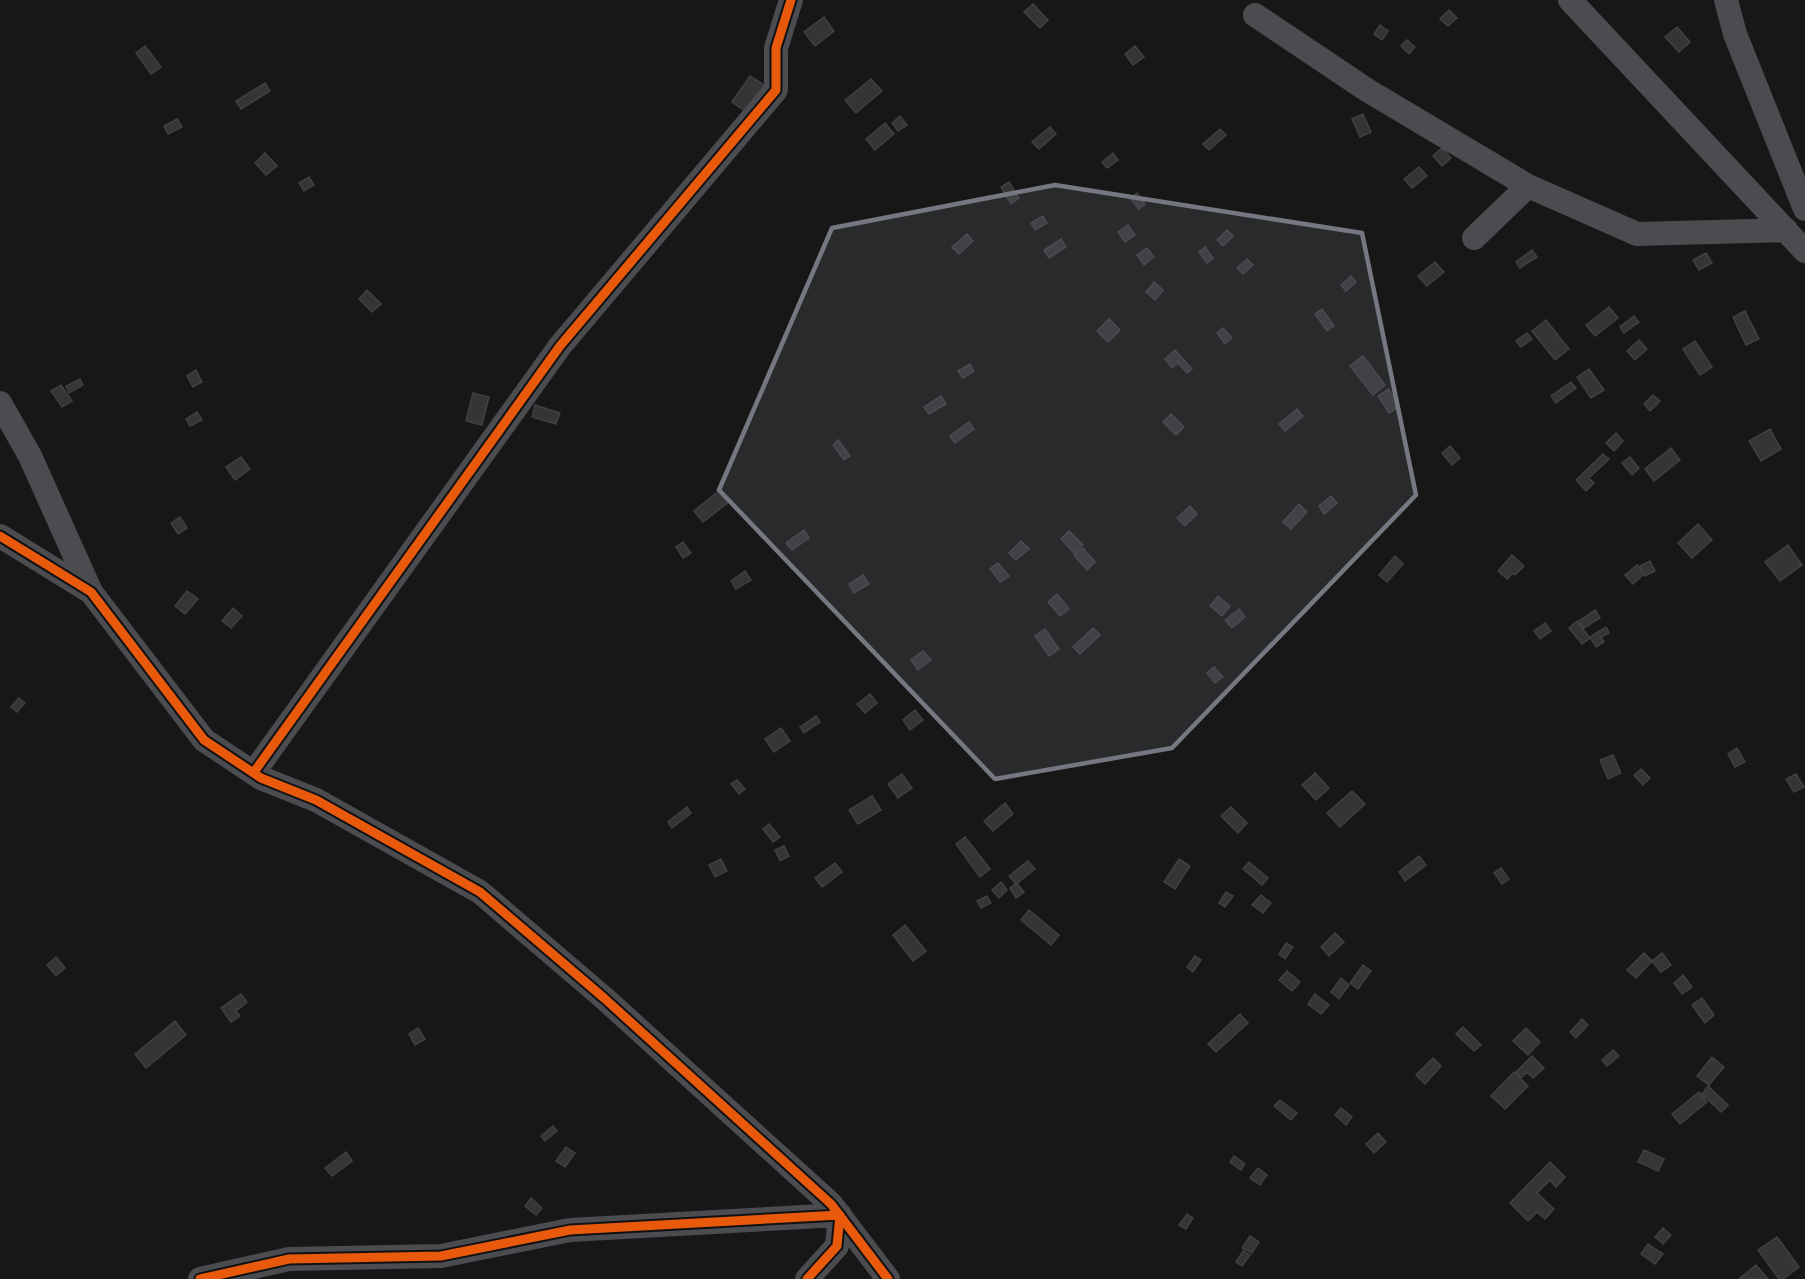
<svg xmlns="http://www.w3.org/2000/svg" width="1805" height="1279" font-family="'Space Grotesk',sans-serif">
<rect width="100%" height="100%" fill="#171717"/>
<!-- building -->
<path fill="#353536" stroke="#3f4043" stroke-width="1.5" d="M1033,4L1048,20L1040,28L1024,12Z
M1449,10L1457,18L1448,26L1440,19Z
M824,17L834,31L815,46L804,32Z
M1380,25L1388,31L1382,40L1374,34Z
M1677,27L1690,42L1679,52L1665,37Z
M1407,40L1415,47L1409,54L1401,46Z
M145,46L161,67L151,74L136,53Z
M1135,46L1144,57L1133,65L1125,54Z
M750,76L764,85L745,111L732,102Z
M871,79L882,91L856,113L845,100Z
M265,83L270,91L241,109L236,101Z
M1363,114L1371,132L1360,137L1352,119Z
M900,116L907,125L898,131L892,123Z
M177,119L182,127L168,134L164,126Z
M885,123L894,134L875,150L866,139Z
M1050,127L1056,134L1039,149L1032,142Z
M1220,129L1226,135L1209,150L1203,144Z
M1442,148L1451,158L1442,166L1433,156Z
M265,153L277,166L266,175L255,163Z
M1113,153L1118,160L1107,168L1102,162Z
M1419,167L1427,176L1412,188L1404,179Z
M309,177L314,185L304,191L299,183Z
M1009,182L1019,198L1011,204L1001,187Z
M1137,193L1145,204L1139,209L1130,198Z
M1043,216L1047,223L1035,230L1031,223Z
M1128,225L1135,235L1125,242L1118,232Z
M1227,230L1233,236L1223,246L1217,240Z
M967,234L973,241L959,254L952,247Z
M1061,239L1066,247L1049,258L1044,250Z
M1205,247L1213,258L1207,263L1199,252Z
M1147,248L1154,257L1144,265L1137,255Z
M1532,250L1537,257L1520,268L1516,262Z
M1706,253L1712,263L1699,270L1693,260Z
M1247,259L1253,265L1243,274L1237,268Z
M1435,262L1444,272L1427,286L1418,276Z
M1351,276L1356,282L1346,291L1341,285Z
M1154,282L1163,290L1155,300L1146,292Z
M367,290L381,304L372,312L359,299Z
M1609,307L1618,318L1595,336L1586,325Z
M1322,309L1334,326L1327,331L1315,314Z
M1745,311L1759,339L1746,345L1733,317Z
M1634,316L1639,322L1624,333L1620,327Z
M1109,319L1120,330L1108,342L1097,331Z
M1546,320L1569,349L1555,360L1532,331Z
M1223,328L1232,338L1225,344L1217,333Z
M1527,333L1532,339L1521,347L1516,341Z
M1639,340L1647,349L1635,360L1627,351Z
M1695,341L1712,367L1700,375L1683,349Z
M1175,350L1192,369L1187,373L1178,363L1172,368L1165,359Z
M1363,356L1385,385L1373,395L1350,366Z
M970,364L974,371L963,378L958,371Z
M1589,369L1604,390L1591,398L1577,377Z
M196,370L202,382L193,387L187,376Z
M80,379L83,385L69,393L66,386Z
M1571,382L1576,388L1556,403L1551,396Z
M61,385L72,401L62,407L51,391Z
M1389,389L1399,407L1389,413L1378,396Z
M473,393L489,397L482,425L466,421Z
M1653,395L1660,401L1650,411L1644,404Z
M941,396L946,404L929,414L924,407Z
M535,405L560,413L556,424L532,417Z
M1297,409L1303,416L1285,431L1279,424Z
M197,412L202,420L190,426L186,419Z
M1171,414L1184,427L1176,435L1163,422Z
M969,422L974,429L955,443L950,436Z
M1770,429L1781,449L1761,461L1749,441Z
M1616,433L1623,441L1614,451L1606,443Z
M838,440L850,456L844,460L833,445Z
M1450,446L1460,458L1452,465L1442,453Z
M1671,448L1680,460L1654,481L1645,469Z
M1603,454L1609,459L1589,478L1594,483L1586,491L1576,480Z
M241,457L250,469L235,480L226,467Z
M1630,457L1639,468L1632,475L1622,463Z
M720,490L729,502L703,522L694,511Z
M1331,496L1337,503L1324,514L1319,506Z
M1299,504L1307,512L1291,529L1283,522Z
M1190,506L1197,514L1185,526L1177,518Z
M180,517L187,528L178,534L171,523Z
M1698,524L1712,540L1692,558L1678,543Z
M804,530L809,538L792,550L786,543Z
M1069,531L1083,545L1074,553L1061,539Z
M1021,541L1029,549L1016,560L1009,553Z
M683,542L691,553L683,558L676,547Z
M1788,545L1802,565L1780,581L1765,562Z
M1083,548L1095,562L1087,570L1074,555Z
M1512,555L1524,566L1515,575L1513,573L1507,579L1498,571Z
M1395,556L1403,564L1387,582L1379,575Z
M1650,561L1655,571L1645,576L1640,566Z
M998,563L1009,576L1000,582L990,569Z
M1637,565L1644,574L1633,584L1625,575Z
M745,571L751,580L736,589L731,581Z
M863,575L869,584L854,593L849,584Z
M187,591L198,599L185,614L175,606Z
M1057,594L1069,609L1060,616L1048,602Z
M1218,596L1230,606L1222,616L1210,606Z
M233,608L242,616L231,628L222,621Z
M1239,609L1245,617L1232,628L1225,620Z
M1595,610L1600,618L1584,628L1579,621Z
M1577,621L1590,638L1582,644L1569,628Z
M1545,623L1551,631L1540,639L1534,631Z
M1606,627L1609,633L1601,637L1604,642L1596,647L1590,637Z
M1093,628L1100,635L1080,654L1073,647Z
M1045,629L1059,649L1049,656L1035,636Z
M923,651L931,660L918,670L911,660Z
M1214,667L1223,677L1215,683L1207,673Z
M870,694L877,703L865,713L857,704Z
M19,698L25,703L17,712L11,707Z
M915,710L923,720L910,730L903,720Z
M816,716L820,722L804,733L800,727Z
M781,728L790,741L774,752L765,739Z
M1737,748L1745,762L1735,767L1728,754Z
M1613,755L1621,773L1608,779L1600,760Z
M1641,769L1650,778L1643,785L1634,775Z
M1315,773L1329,788L1316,800L1302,785Z
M902,774L912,788L898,798L888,784Z
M1796,774L1804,787L1794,792L1786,779Z
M737,780L745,789L739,794L731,784Z
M1352,791L1365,804L1340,827L1327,813Z
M872,796L881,810L858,824L849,810Z
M1005,803L1013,814L993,831L984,821Z
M687,807L691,813L672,828L668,822Z
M1231,807L1247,823L1238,833L1221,816Z
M769,824L780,837L773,842L763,829Z
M965,837L990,869L980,877L956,844Z
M784,846L789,856L780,861L775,850Z
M1419,856L1426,865L1405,881L1399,872Z
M721,859L727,871L715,877L709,865Z
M1179,859L1190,866L1175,889L1164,882Z
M1028,861L1035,869L1016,884L1009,876Z
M1249,862L1268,878L1262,885L1243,869Z
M835,863L842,872L822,887L815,878Z
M1501,868L1509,879L1502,884L1494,873Z
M1001,882L1007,890L999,898L992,890Z
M1017,883L1024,892L1016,898L1010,888Z
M1226,892L1233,896L1225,907L1219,903Z
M1261,895L1271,903L1263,913L1252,905Z
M987,896L991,903L981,908L977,901Z
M1029,910L1059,935L1051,945L1021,920Z
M905,925L926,951L913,961L893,935Z
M1335,933L1344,942L1329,956L1321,947Z
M1286,943L1293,947L1285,959L1279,954Z
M1644,953L1652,961L1636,978L1627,970Z
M1662,953L1671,965L1661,972L1652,961Z
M1195,956L1201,960L1193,972L1187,967Z
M56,957L65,968L56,976L47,965Z
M1363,965L1371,971L1358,989L1350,983Z
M1287,971L1300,982L1292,991L1279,980Z
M1683,975L1692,987L1682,994L1674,983Z
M1341,978L1349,985L1339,999L1331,992Z
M241,994L247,1002L236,1011L240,1016L231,1022L221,1008Z
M1315,994L1329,1005L1321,1014L1308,1004Z
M1702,998L1714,1015L1705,1023L1692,1005Z
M1240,1014L1248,1023L1216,1052L1208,1044Z
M1582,1019L1588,1025L1576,1038L1570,1032Z
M175,1021L186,1035L146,1068L135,1054Z
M1463,1027L1481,1045L1474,1051L1456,1034Z
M418,1028L425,1039L415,1045L409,1034Z
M1526,1028L1540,1042L1528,1055L1513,1041Z
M1613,1050L1619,1056L1607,1066L1602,1060Z
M1532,1056L1544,1068L1533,1078L1527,1072L1521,1078L1516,1072Z
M1712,1057L1724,1067L1709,1085L1697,1076Z
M1433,1058L1441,1066L1425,1084L1416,1075Z
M1514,1072L1528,1086L1505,1109L1491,1096Z
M1708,1086L1728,1105L1721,1112L1702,1094Z
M1699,1092L1707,1102L1680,1124L1672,1114Z
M1280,1100L1297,1113L1291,1120L1274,1106Z
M1341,1108L1352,1117L1346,1125L1335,1115Z
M553,1126L557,1131L545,1141L541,1136Z
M1378,1133L1386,1142L1374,1153L1366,1144Z
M566,1147L575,1153L565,1167L556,1161Z
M1644,1150L1664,1159L1658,1171L1638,1162Z
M346,1152L352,1161L332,1176L325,1168Z
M1234,1156L1245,1164L1241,1170L1230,1162Z
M1550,1162L1565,1177L1556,1187L1550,1180L1537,1193L1554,1209L1545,1219L1537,1212L1528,1221L1510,1203Z
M1258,1168L1267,1175L1260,1185L1250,1178Z
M531,1198L542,1208L536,1215L525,1206Z
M1187,1214L1193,1218L1186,1229L1179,1225Z
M1663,1228L1671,1235L1663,1244L1655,1237Z
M1250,1236L1259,1242L1252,1253L1242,1248Z
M1777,1237L1799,1267L1783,1279H1779L1758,1250Z
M1648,1244L1663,1254L1655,1264L1641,1254Z
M1243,1251L1250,1255L1242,1266L1236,1262Z
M1756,1265L1768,1279H1739Z"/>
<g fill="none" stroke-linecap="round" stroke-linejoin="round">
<!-- minor -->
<path stroke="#4b4c50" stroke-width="24" d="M1570,0L1805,251
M1726,0L1735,34L1805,209
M1255,15L1367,90L1528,186L1637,234L1786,230
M1474,238L1528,186
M0,403L30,456L91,592
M0,536L91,592L204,740L261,778L316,800L480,892L604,998L831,1204L888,1279
M254,772L560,346L776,90V48L791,0
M200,1279L289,1259L441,1256L570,1230L840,1215L837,1246L807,1279"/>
<!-- cycleway casing -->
<g stroke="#111113" stroke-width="13">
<path id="cycleway" d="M0,536L91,592L204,740L261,778L316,800L480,892L604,998L831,1204L888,1279
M254,772L560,346L776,90V48L791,0
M200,1279L289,1259L441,1256L570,1230L840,1215L837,1246L807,1279"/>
</g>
<!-- cycleway -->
<use href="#cycleway" stroke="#e8590c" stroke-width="9"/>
</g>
<!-- marked area -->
<path fill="#757880" fill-opacity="0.2" stroke="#757880" stroke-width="4.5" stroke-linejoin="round" d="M1055,185L1362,233L1416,495L1172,748L995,779L719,490L832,228Z"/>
</svg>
